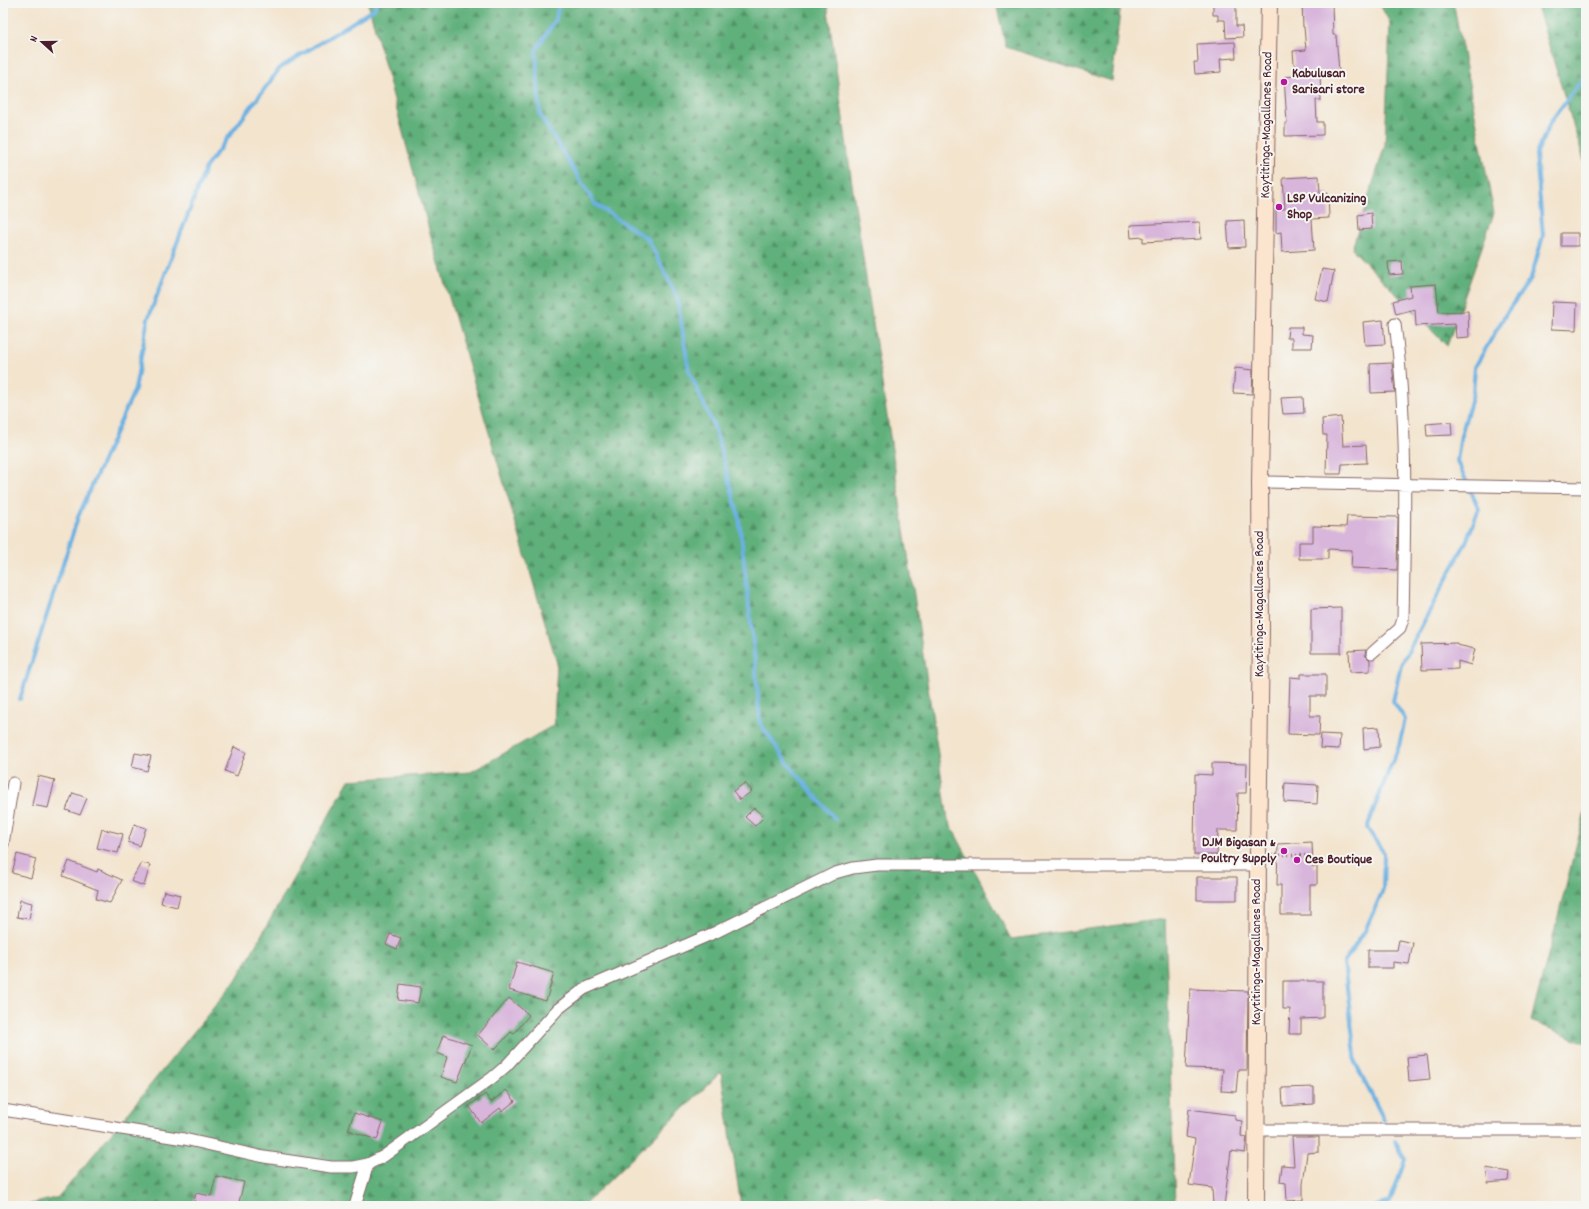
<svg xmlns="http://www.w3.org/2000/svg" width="1589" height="1209" font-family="Dekko,sans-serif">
<defs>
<pattern id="forest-firs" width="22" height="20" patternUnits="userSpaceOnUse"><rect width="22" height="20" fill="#60b07b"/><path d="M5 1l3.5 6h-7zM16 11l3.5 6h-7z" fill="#518f65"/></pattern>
</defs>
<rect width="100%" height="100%" fill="#f6f6f2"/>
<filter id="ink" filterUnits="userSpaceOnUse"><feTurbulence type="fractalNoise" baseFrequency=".025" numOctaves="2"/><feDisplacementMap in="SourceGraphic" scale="8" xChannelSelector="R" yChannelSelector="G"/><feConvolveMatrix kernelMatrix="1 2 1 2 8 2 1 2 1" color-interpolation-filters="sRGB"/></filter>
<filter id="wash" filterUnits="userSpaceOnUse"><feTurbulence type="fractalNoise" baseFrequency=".012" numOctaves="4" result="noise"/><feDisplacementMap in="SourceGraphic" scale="16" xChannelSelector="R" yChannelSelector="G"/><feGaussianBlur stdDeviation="0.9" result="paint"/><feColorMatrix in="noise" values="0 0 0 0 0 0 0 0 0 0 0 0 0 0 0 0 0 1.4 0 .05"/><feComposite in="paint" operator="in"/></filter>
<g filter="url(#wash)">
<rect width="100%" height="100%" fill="#f3e4ce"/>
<!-- forest -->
<path fill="url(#forest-firs)" stroke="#556853" d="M368,3H827L854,198L948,820L1011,939L1165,919L1175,1206H904L875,1195L820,1206H741L721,1072L583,1206H24L59,1197L236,980L349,780L471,772L554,725L557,663L430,233Z
M996,3H1121L1112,81L1006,47Z
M1379,3H1452L1454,6L1494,213L1447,346L1352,249L1385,145L1390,23Z
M1536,3H1586V167Z
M1586,808V1043L1531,1021Z"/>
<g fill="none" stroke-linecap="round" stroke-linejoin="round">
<!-- stream -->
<path stroke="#6bb1e2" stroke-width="4" d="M559,3L556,19L536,50L540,115L595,204L648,239L677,297L689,371L715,429L739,517L755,661L760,723L785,760L835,819
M20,699L78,517L135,389L148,319L206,167L280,68L374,9L377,3
M1384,1120L1356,1064L1344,962L1365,931L1383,890L1384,853L1367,828L1385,780L1399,746L1405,719L1393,701L1401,665L1466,542L1479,509L1457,461L1461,435L1473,394L1475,367L1507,312L1531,278L1543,236L1536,154L1551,121L1586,74
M1376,1206L1390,1202L1405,1159L1395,1141"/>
</g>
<g id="blocks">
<!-- building -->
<path fill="#d8b5db" d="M1213,3H1236V26H1242L1243,37L1226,38L1225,20H1218V15H1213Z
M1302,3H1332L1333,35H1336L1339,71L1320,73L1321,100H1316L1317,122H1323V135L1285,136V123H1287L1284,77L1295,76L1293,51L1306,50L1304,27H1303Z
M1235,42L1236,58L1220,59L1221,72L1195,74L1194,62H1198L1197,44Z
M1319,176L1320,193H1328L1329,218L1312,219L1314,250L1282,252L1281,232L1276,233V209H1285L1283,178Z
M1371,213L1372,229L1359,230L1358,215Z
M1244,220L1245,247L1229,248L1227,221Z
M1200,222L1201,239L1143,242V237L1131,238L1130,225Z
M1561,233H1578V246H1561Z
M1402,261L1403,274L1389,275L1388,262Z
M1322,269L1334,271L1328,302L1315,299Z
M1436,284L1439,312L1468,311L1469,337L1456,338L1455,324L1416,326L1415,309L1396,314L1393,301L1411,296L1410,286Z
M1552,302L1577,303L1576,330L1551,329Z
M1383,320L1385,344L1365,345L1363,322Z
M1288,327H1302V334L1313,335L1312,348H1292V338H1287Z
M1392,363L1395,392L1371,393L1370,364Z
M1235,368L1253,370L1252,394L1233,393Z
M1303,397L1304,413L1283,414L1281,398Z
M1341,417L1343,446L1366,445L1367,463L1342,464L1341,474H1326L1327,435H1323L1322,419Z
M1451,422L1452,435L1427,436L1426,424Z
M1347,516L1398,517L1397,570L1351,568L1352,550L1328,549V559H1299V542H1313V526L1346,527Z
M1341,608V653H1311V609Z
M1457,643V645L1475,649L1471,665L1458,661V669L1422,670L1421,644Z
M1366,650L1365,655L1370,660V671L1350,672L1349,651Z
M1301,674H1326V696H1310V716H1320L1319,735L1288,734L1290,677L1301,678Z
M1379,727L1380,747L1364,749L1363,728Z
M1321,734L1340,735L1339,749L1320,748Z
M234,747L246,752L237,776L225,771Z
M135,753L151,756L147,771L132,767Z
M1212,763L1247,764L1246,793H1238L1237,830H1218L1217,855H1194L1195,774L1212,775Z
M38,776L55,780L48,808L32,805Z
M745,783L752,791L740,800L733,791Z
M1285,783L1318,785L1317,804L1284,802Z
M73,793L87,798L80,815L66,810Z
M754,808L764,817L755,826L745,817Z
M134,824L146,828L140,846L128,842Z
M102,829L123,834L118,853L97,848Z
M1312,842L1313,867H1317V885H1310V915H1281V885H1277L1278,844Z
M17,854L36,859L31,878L12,873Z
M69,861L97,872L98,869L122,880L110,903L96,899L98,890L63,876Z
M141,863L150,865L144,886L131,881Z
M1197,877H1237V900H1197Z
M164,891L180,895L177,907L161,903Z
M20,900L32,903L29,919L17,917Z
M390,934L401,938L397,949L386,944Z
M1399,940L1413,943L1409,964L1393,962V968H1368V950H1397Z
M517,962L554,973L546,1001L509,990Z
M1283,981H1323V1018L1301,1019V1034H1289L1290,1009H1283Z
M400,984L421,987L418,1003L398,1000Z
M1190,989L1248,991L1247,1070H1238L1236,1092L1221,1091L1223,1069L1186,1068Z
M509,998L529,1015L514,1034L511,1032L494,1050L478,1035Z
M443,1035L472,1045L457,1082L441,1077L447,1057L437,1053Z
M1427,1055L1430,1079L1409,1081L1407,1057Z
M1314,1087V1104L1283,1106L1282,1088Z
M506,1090L515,1101L502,1111L500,1108L481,1123L469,1106L485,1094L491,1102Z
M1189,1109L1235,1115V1120L1242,1121L1241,1136L1247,1137L1245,1153L1231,1151L1224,1206H1213L1212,1188L1189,1185L1195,1139L1186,1137Z
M354,1113L383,1122L377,1140L348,1130Z
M1292,1137H1319V1152L1307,1153L1303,1184V1200L1287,1201L1286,1183L1280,1182L1282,1165L1294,1166Z
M1486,1168L1509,1172L1508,1181L1488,1183Z
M216,1176L244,1182L238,1206H193L196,1193L211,1196Z"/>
</g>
</g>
<g filter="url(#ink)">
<use href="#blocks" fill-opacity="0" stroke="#856464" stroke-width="1"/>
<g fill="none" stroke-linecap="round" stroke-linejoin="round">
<!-- minor casing -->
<g stroke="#856464" stroke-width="13">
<path id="minor" d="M1260,482L1586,488
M1372,653L1400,628L1403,619C1405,521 1408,421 1395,324
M3,844L13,783
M3,1110L184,1139L264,1157L331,1167H353L368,1164L384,1156L492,1078L506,1066L558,1009L584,989L716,932L835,873L853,868L877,865H1258
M1256,1130H1586
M355,1206L368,1164"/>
</g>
<!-- secondary casing -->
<g stroke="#856464" stroke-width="18">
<path id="secondary" d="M1256,1206L1258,855L1261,628L1260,482L1269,3"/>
</g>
<!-- path -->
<path stroke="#856464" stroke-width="2.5" stroke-dasharray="1 3" stroke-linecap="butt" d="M1272,855H1312"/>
<!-- minor -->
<use href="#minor" stroke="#fff" stroke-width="11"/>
<!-- secondary -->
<use href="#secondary" stroke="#fbe5cf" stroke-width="16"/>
</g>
</g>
<!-- markers -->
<g fill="#b5179e" stroke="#f6f6f2" stroke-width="1.5">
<circle cx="1284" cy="82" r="4"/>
<circle cx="1279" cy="207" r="4"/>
<circle cx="1284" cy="851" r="4"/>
<circle cx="1297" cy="860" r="4"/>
</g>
<g text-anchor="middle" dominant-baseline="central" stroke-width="4" stroke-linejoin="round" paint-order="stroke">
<!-- poi labels -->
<g font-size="14" font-weight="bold" fill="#4a1f2b" stroke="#f6f6f2" text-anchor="start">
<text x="1292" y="74">Kabulusan<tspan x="1292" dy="16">Sarisari store</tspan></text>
<text x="1287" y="199">LSP Vulcanizing<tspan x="1287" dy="16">Shop</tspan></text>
<text x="1276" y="843" text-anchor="end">DJM Bigasan &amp;<tspan x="1276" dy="16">Poultry Supply</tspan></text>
<text x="1305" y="860">Ces Boutique</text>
</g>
<!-- street labels -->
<g font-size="14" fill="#4a1f2b" stroke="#f6f6f2">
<text transform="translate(1267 125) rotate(-89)">Kaytitinga-Magallanes Road</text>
<text transform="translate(1260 604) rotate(-90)">Kaytitinga-Magallanes Road</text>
<text transform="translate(1257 952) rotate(-90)">Kaytitinga-Magallanes Road</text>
</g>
</g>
<!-- margin -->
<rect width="1589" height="1209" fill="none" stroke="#f6f6f2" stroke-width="16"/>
<!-- north arrow -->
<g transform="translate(42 42) rotate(291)" stroke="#f6f6f2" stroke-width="3" paint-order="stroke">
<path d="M0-3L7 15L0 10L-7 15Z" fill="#4a1f2b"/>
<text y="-6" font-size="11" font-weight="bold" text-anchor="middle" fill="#4a1f2b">N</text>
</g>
</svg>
